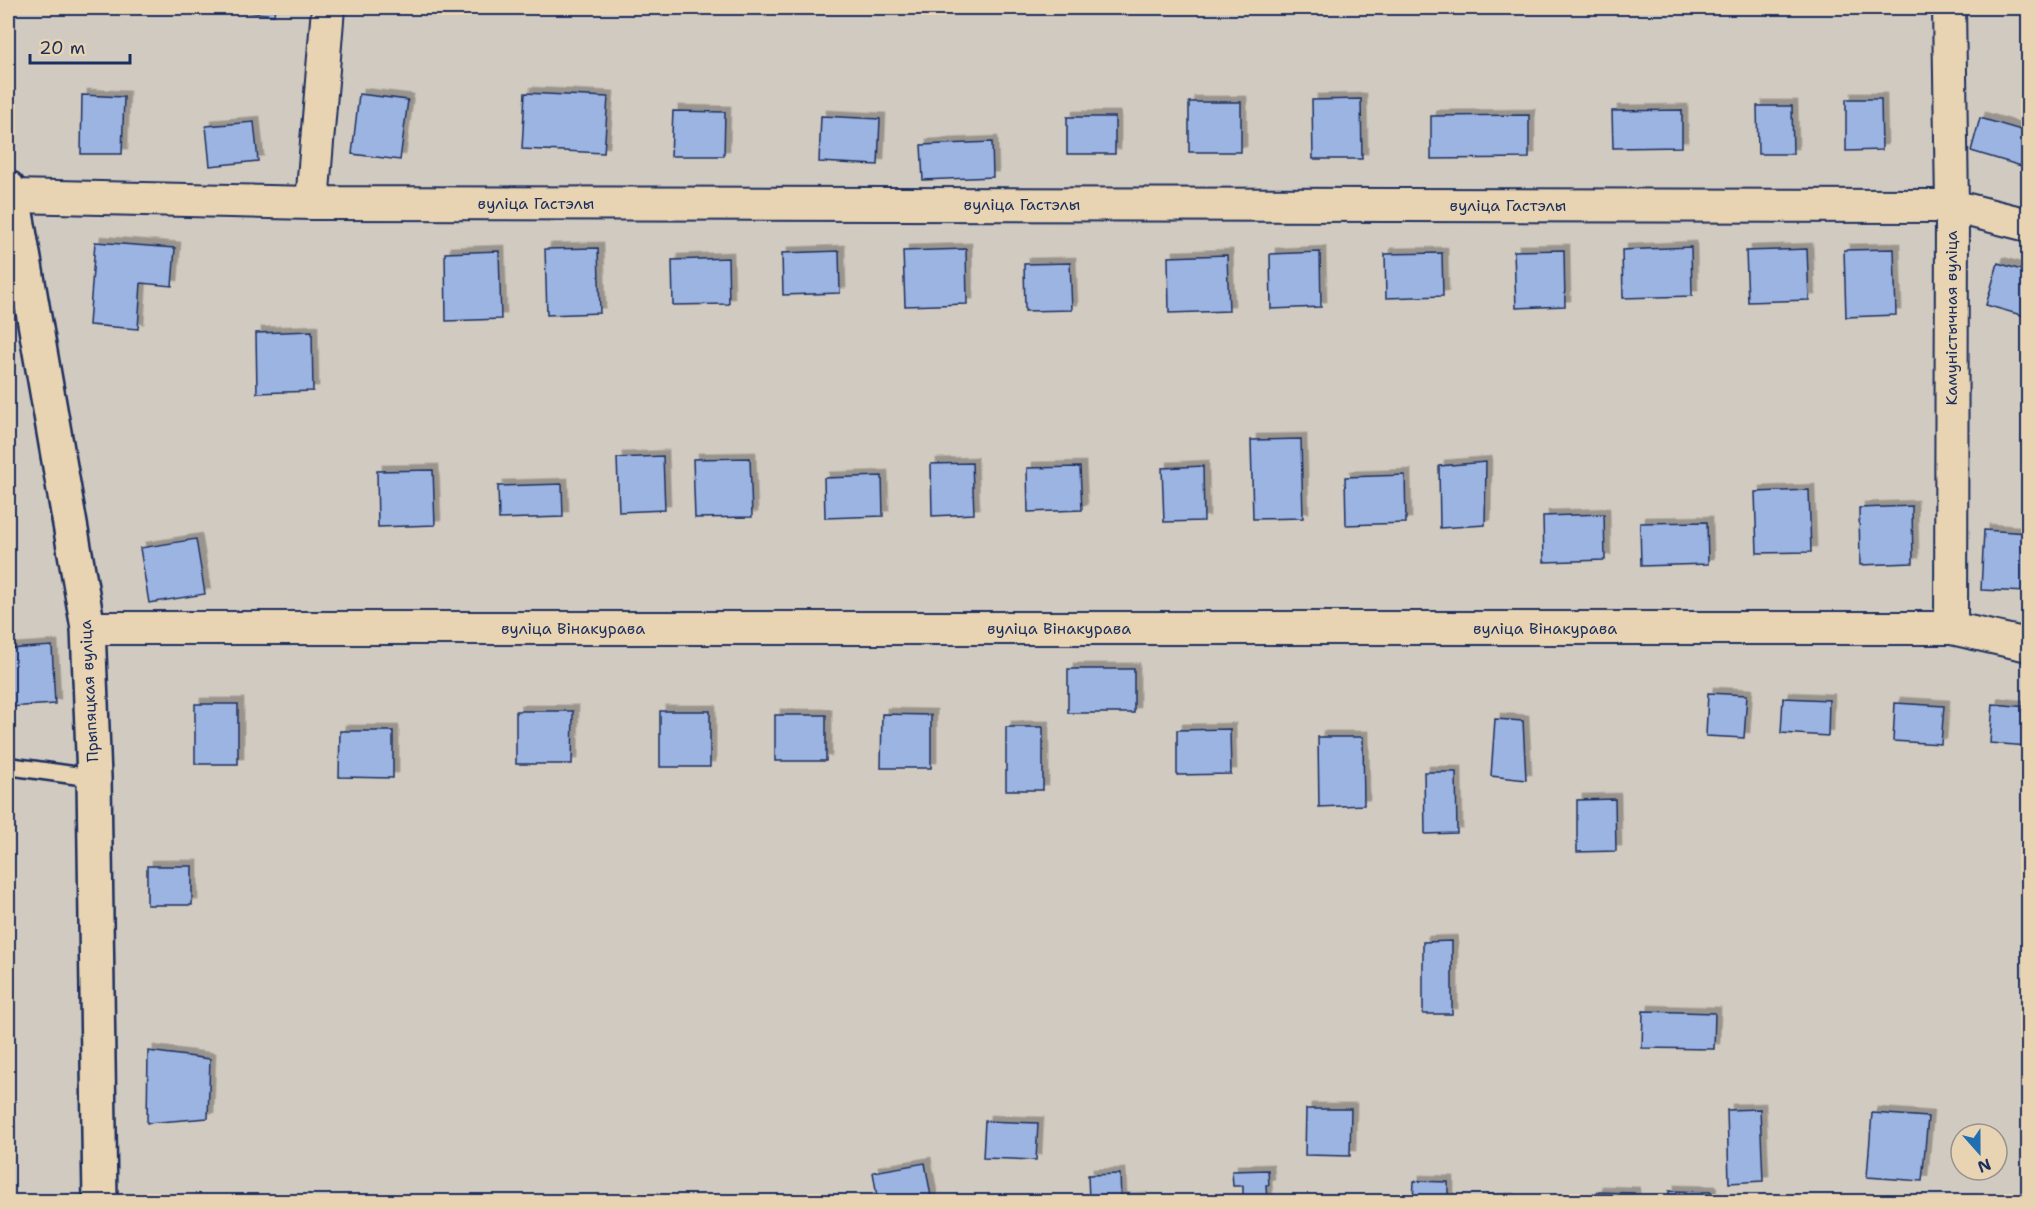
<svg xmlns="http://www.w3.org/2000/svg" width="2036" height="1209" font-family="'Shantell Sans',sans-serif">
<defs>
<filter id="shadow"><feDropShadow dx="5.5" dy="-5.5" stdDeviation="0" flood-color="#0004"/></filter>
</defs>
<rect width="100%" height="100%" fill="#d1cac0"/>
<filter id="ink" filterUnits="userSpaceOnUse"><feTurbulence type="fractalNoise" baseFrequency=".0167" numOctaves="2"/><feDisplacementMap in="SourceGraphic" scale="12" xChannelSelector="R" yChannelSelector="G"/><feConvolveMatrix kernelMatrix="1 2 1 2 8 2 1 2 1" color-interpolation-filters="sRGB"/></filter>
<g filter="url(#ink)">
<!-- building -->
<path fill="#9cb4e1" stroke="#1b2f5e" stroke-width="1.5" filter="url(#shadow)" d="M229,8H275L274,15L229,10Z
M525,93L608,97L604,153L522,149Z
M359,94L408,100L400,160L352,154Z
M82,95L124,97L122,154H81Z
M1361,99L1362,159H1313L1312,100Z
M1846,99H1881L1882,150L1846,151Z
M1189,102H1241V152H1189Z
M1757,106H1792L1793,154H1758Z
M1682,110V147L1613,148L1612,111Z
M673,111L725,112L724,156H671Z
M1529,115V158L1431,159V116Z
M821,116L880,119L878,165L819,162Z
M1067,117H1115V154H1067Z
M1980,118L2028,132V168L1971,151Z
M254,122L258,161L210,166L206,126Z
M992,142L993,177L923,180L921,145Z
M95,242L175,248L172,286L141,283L138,329L89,325Z
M1691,247L1692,296L1623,298L1622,250Z
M598,248L600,313L547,315L545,249Z
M966,249L967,304L905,306L903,251Z
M1807,249L1809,300L1748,302L1746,251Z
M1894,249L1896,315L1846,317L1844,250Z
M1564,250L1565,306L1516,308L1514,251Z
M499,251L501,319L446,321L445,253Z
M839,251L840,293L783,295L782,253Z
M1320,252L1321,307L1271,309L1270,254Z
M1442,253L1443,296L1386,298L1385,254Z
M1227,255L1229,311L1169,313L1168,257Z
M728,258L729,304L673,305L672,260Z
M1070,263L1072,310L1025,311L1024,264Z
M1998,263L2028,272V317L1986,305Z
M312,331L313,391L257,393L256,333Z
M1301,439L1303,518L1253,519L1251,440Z
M663,456L665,510L619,512L617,458Z
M750,458L752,517L695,518L693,459Z
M1486,462L1485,525L1440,528L1439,466Z
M972,463L974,514L932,516L931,464Z
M1203,466L1204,521L1164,522L1162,468Z
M1080,467L1082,510L1028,512L1027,468Z
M433,470L435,525L378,527L377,471Z
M1405,475L1406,523L1346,525L1345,477Z
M882,476L883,516L825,518L824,478Z
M562,484L563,517L499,519L498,486Z
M1809,490L1811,552L1757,553L1755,492Z
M1912,506L1913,563L1860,565L1859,508Z
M1604,514L1605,560L1544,562L1543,516Z
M1707,522L1708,564L1641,566L1640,523Z
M1984,530L2028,533V592L1981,590Z
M196,539L205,594L149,603L140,548Z
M52,646L55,704L8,707V649Z
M1068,669H1134V713H1068Z
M1708,693L1747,695L1744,738L1706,736Z
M1783,698L1829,700L1828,736L1781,733Z
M1895,703L1944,706L1941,744L1893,741Z
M195,704H238V764H195Z
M1993,704L2028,707V746L1990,743Z
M516,711H573L572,764H516Z
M660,711H710V767H660Z
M882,714L931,715V768H881Z
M775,715H826V761H775Z
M1495,719L1523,721L1526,780L1491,776Z
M1006,727H1043V790H1006Z
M1230,729L1231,774L1177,775V730Z
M340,731H393V778L339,777Z
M1318,737H1363L1364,805L1319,807Z
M1424,772H1456L1457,833L1425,834Z
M1615,799L1616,851L1577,852V800Z
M147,866H192V905H147Z
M1452,941V1014H1423V942Z
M1643,1011L1715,1013L1714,1049L1642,1048Z
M148,1051L210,1059L208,1118L147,1123Z
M1306,1109H1351L1350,1156L1305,1155Z
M1760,1109L1763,1181L1729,1183L1727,1110Z
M1872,1113L1928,1117L1922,1181L1867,1177Z
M985,1121L1038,1123L1036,1160L983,1158Z
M925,1163L932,1202H878L873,1172Z
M1268,1170L1269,1185H1266L1267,1202H1243V1186H1233L1232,1171Z
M1120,1174L1121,1199L1141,1198L1142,1202H1063L1089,1200L1088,1175Z
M1414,1181L1448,1182V1202H1413Z
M1669,1191L1711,1192L1710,1202H1669Z
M1597,1192L1634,1193V1202H1597Z
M1509,1199V1202H1481V1200Z"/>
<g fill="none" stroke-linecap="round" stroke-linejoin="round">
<!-- service casing -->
<g stroke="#1b2f5e" stroke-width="21">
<path id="service" d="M8,766L94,778"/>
</g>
<!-- minor casing -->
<g stroke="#1b2f5e" stroke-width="36">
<path id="minor" d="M1949,8L1952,206L1951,628
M13,196L312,203L1952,206L2028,225
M312,203L328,8
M88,628H1951L2028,645"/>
</g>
<!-- secondary casing -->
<g stroke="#1b2f5e" stroke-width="38">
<path id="secondary" d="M8,188L13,196L88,628L94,778L100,1202"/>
</g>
<!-- service -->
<use href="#service" stroke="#e8d4b2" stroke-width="16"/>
<!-- minor -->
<use href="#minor" stroke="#e8d4b2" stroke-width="32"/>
<!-- secondary -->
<use href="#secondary" stroke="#e8d4b2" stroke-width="33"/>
</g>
</g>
<g text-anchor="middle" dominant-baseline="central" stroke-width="4.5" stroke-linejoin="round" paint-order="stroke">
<!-- street labels -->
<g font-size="16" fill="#1b2f5e" stroke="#e8d4b2">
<text x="536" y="203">вуліца Гастэлы</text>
<text x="1022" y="204">вуліца Гастэлы</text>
<text x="1508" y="205">вуліца Гастэлы</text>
<text transform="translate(1951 318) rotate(-90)">Камуністычная вуліца</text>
<text x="573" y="628">вуліца Вінакурава</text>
<text x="1059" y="628">вуліца Вінакурава</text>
<text x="1545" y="628">вуліца Вінакурава</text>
<text transform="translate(89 691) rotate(-93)">Прыпяцкая вуліца</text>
</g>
</g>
<!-- margin -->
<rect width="2036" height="1209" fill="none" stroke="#e8d4b2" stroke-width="30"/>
<rect x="15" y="15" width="2006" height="1179" fill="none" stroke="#1b2f5e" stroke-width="2" filter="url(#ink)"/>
<!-- north arrow -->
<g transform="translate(1979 1152) rotate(159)"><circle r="28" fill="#e8d4b2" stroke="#969290" stroke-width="1.5"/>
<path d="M0-4.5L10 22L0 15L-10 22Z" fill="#1f6fb2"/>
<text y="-9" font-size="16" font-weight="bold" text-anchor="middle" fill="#1b2f5e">N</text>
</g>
<!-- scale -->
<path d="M30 54v9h100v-9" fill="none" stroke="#1b2f5e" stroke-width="3"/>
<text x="39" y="54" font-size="18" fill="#1b2f5e" stroke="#e8d4b2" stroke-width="4.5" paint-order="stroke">20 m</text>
</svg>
